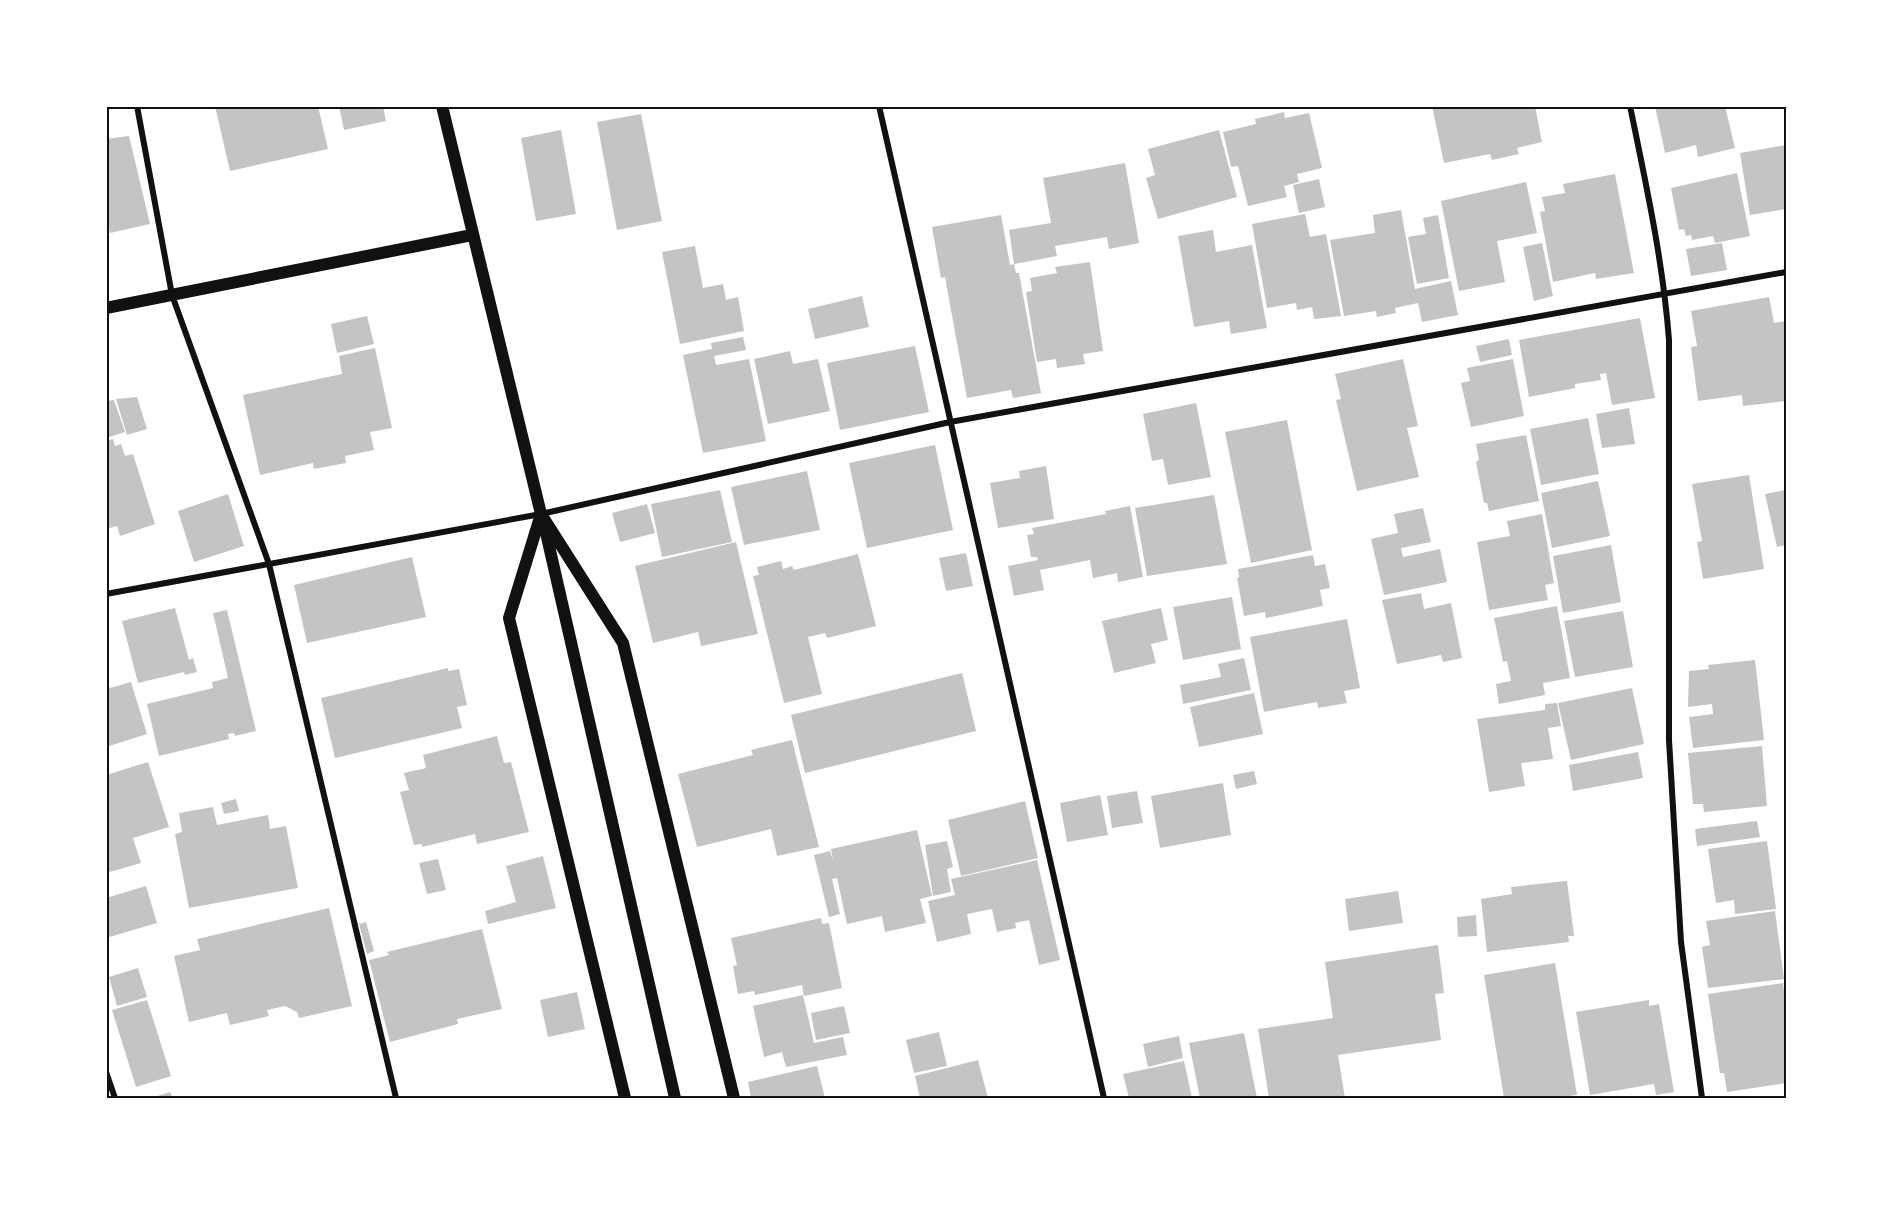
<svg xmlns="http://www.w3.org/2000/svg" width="1893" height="1205" font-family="Ubuntu,sans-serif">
<rect width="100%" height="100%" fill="#fff"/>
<!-- building -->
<path fill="#c4c4c4" d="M215,106H318L328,149L230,171Z
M339,106H383L386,121L344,130Z
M1432,106H1535L1542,142L1517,148L1519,154L1492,160L1490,154L1444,163Z
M1655,106H1725L1735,148L1698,157L1696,145L1665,153Z
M1284,112L1285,118L1309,113L1322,168L1297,174L1299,182L1284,186L1287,197L1248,206L1238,166L1231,167L1223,132L1256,124L1255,119Z
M641,114L662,221L617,230L597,122Z
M561,130L576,214L536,221L521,138Z
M1219,130L1237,197L1158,219L1146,178L1155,175L1148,149Z
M129,136L150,224L110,233L106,216V139Z
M1786,145V209L1750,215L1740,153Z
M1125,163L1139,243L1109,249L1107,237L1055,246L1057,256L1014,264L1009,230L1051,223L1043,178Z
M1737,173L1750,236L1715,243L1713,236L1692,240L1691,235L1686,236L1684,229L1679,230L1671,188Z
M1615,174L1634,273L1596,279L1595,273L1553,282L1540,212L1545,211L1542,197L1565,193L1563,184Z
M1319,179L1325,207L1299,213L1293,185Z
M1526,182L1537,233L1497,241L1505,282L1459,291L1441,201Z
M1401,210L1415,289L1451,281L1458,315L1422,322L1418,303L1395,308L1396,313L1377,317L1376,311L1344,316L1330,240L1375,233L1373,215Z
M1305,214L1310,237L1326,234L1341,316L1314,319L1312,307L1297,310L1296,303L1267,308L1252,224Z
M1001,215L1010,265L1014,264L1016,273H1019L1041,393L1013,398L1011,390L967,398L945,277L941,278L932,227Z
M1438,215L1449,278L1417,284L1408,237L1426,234L1423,218Z
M1213,230L1216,252L1252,245L1267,328L1231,334L1229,321L1194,327L1178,236Z
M1542,243L1553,296L1534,301L1523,247Z
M1722,243L1727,270L1691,276L1686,249Z
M695,246L703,288L723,284L726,300L738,297L744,331L680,344L662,252Z
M1090,262L1103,351L1083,354L1085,364L1057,368L1056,359L1037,362L1026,292L1032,291L1030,278L1057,273L1055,267Z
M862,296L869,327L815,339L808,309Z
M1769,297L1774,323L1786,321V401L1743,406L1742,395L1698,401L1691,347L1697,346L1691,311Z
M367,316L374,344L337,353L331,324Z
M1640,318L1655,398L1612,405L1606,373L1600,374L1601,380L1575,384V388L1529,397L1519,340Z
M743,337L746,350L714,356L716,365L749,359L766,441L703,453L683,355L712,349L711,343Z
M1509,339L1512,355L1480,362L1476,346Z
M915,346L929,412L840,430L827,363Z
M375,348L392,428L370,432L374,450L345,456L346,463L314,469L313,463L260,475L243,395L342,374L339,356Z
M790,351L793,364L818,359L830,411L768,424L754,359Z
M1403,359L1418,426L1407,428L1419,477L1357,491L1336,400L1341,399L1335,374Z
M1513,359L1524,416L1471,427L1461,383L1470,381L1467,368Z
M137,397L147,429L127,435L116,399Z
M114,400L125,432L106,438V401Z
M1196,403L1211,477L1168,485L1163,459L1152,461L1143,414Z
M1629,408L1635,444L1602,448L1596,414Z
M1588,418L1599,474L1541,485L1530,429Z
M1287,420L1312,550L1251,563L1225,432Z
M1526,435L1539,501L1489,511L1487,503H1484L1476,462L1479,460L1476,444Z
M113,439L115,446L121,444L125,456L133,454L155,524L120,536L117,526L106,529V441Z
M935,445L953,530L867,548L849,463Z
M1046,466L1054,519L998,528L990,483L1020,478L1019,471Z
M807,471L820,530L744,545L731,487Z
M1749,475L1764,569L1703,579L1697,542L1702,541L1692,484Z
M1598,481L1610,536L1552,548L1541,493Z
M720,490L732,542L662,557L651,504Z
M1786,490V545L1777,547L1765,494Z
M228,494L244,546L194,562L178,511Z
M1214,495L1227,564L1147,576L1135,508Z
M647,504L655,533L620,542L612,513Z
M1130,506L1143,577L1118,582L1117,573L1093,578L1090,560L1040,570L1044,590L1014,596L1008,566L1038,560L1037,557H1031L1027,535L1034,534L1032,528L1106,514L1105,511Z
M1423,508L1431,542L1401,548L1403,557L1440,549L1447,582L1384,595L1371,539L1398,533L1394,514Z
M1542,514L1554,583L1545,585L1548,600L1489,610L1477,542L1510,536L1507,521Z
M736,542L758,634L701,646L698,632L653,643L635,566Z
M1611,545L1621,602L1563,613L1553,556Z
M966,553L973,586L946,591L939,558Z
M858,554L876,626L827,638L825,633L808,637L822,694L784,703L753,576L759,575L757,567L781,561L783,569L792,566L794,570Z
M1313,555L1315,566L1325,564L1330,588L1320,590L1323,606L1266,618L1265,612L1244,616L1237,578H1239L1238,569Z
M412,557L426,617L307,643L294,585Z
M1421,593L1424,609L1451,603L1462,658L1443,662L1441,655L1397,664L1382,600Z
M1232,597L1241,649L1183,660L1173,607Z
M1557,606L1570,678L1543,683L1545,695L1499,704L1496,684L1511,681L1507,661L1503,662L1494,618Z
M175,608L189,660L193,658L197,672L185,675L184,672L138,683L122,621Z
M1161,608L1168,640L1151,644L1156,663L1114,673L1102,621Z
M227,610L256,731L235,736L234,733L228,734L229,739L159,756L147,704L213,688L212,682L228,678L213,613Z
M1623,611L1633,667L1575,677L1564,621Z
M1347,619L1360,688L1344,691L1347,703L1318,708L1317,702L1264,712L1250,637Z
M1244,658L1251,690L1183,704L1180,685L1221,677L1218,664Z
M1755,660L1764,740L1693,748L1689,717L1713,714L1712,704L1688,707L1689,671L1709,669L1708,665Z
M448,668V671L459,669L467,705L457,707L462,728L335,758L321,698Z
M962,673L976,731L805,773L791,715Z
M131,682L147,734L106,747V689Z
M1632,688L1644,744L1571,760L1558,703Z
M1254,693L1263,734L1199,747L1190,707Z
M1557,703L1561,726L1548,728L1553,759L1521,763L1525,786L1489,792L1477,719L1545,710V704Z
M497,736L504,763L511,762L529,832L477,844L475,834L422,847V844L414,845L400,792L409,790L404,773L426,768L423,755Z
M792,740L819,847L777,856L771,829L697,847L678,774L753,755L751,750Z
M1762,746L1767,806L1704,812L1703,804H1693L1688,753Z
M1638,752L1643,778L1573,791L1569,765Z
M148,762L169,827L133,838L141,863L106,873V775Z
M1254,771L1257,784L1236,789L1233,775Z
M1223,783L1231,835L1160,848L1151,796Z
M1137,791L1143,823L1112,828L1107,796Z
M1100,795L1108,835L1067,842L1060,803Z
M236,799L239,811L224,814L221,803Z
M1025,801L1038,858L961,876L948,820Z
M213,807L217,825L268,815L270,829L286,826L298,888L189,908L175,834L182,832L179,813Z
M1757,821L1760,837L1697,846L1695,829Z
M917,830L932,896L920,899L926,923L885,932L882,916L847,924L837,878L832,879L840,914L829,917L814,855L830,851L833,861L831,849Z
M947,841L953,867L947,869L951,892L933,896L925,845Z
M1767,841L1776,909L1735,914L1734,900L1716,903L1708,849Z
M543,856L556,908L488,924L485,911L516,902L506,866Z
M438,859L446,890L427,894L419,863Z
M1037,860L1060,960L1039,965L1029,920L1015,923L1016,928L997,932L992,909L967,914L971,934L937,942L928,901L955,895L951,879Z
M1567,881L1574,936H1568L1569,942L1487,952L1481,899L1512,894L1511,887Z
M146,886L157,923L106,938V898Z
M1398,891L1403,923L1349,931L1345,899Z
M329,908L352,1006L299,1018L297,1012L285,1006L267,1010L269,1016L230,1025L227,1013L189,1022L174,956L200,950L197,939Z
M1775,911L1784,979L1708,988L1702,947L1710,945L1706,921Z
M1476,915L1477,936L1458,937L1457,917Z
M821,918L822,924L829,923L842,988L804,996L802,985L755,995L754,991L738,994L733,966L737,965L731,938Z
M366,922L374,951L367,954L359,924Z
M482,929L502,1009L457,1019L458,1024L390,1042L369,960L389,955L387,952Z
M1438,945L1444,993L1435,994L1441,1040L1338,1055L1345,1098H1269L1258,1029L1333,1018L1325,962Z
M1555,963L1577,1095L1552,1098H1504L1484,975Z
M138,968L147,997L117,1006L109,977Z
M1783,983L1786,1007V1083L1727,1092L1724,1073H1720L1708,994Z
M577,992L585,1029L548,1037L540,1000Z
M803,995L814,1043L843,1037L847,1055L786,1067L782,1052L764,1057L753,1006Z
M147,1000L171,1076L136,1087L112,1010Z
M1649,1000V1006L1659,1004L1674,1092L1656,1095L1654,1084L1590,1095L1576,1012Z
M844,1006L850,1033L816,1040L811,1013Z
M939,1032L947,1066L914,1073L906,1040Z
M1244,1033L1257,1098H1200L1189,1043Z
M1179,1036L1183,1058L1148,1067L1143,1044Z
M978,1060L988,1098H920L915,1076Z
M1184,1061L1192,1098H1129L1123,1074Z
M817,1066L825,1098H751L748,1082Z
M170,1092L173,1098H151Z"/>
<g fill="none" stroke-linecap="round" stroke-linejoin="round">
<!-- minor -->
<path stroke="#111" stroke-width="6" d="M137,106L172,295L269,564L396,1098
M879,106L1104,1098
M1630,106C1646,184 1663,261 1669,340V740L1681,942L1702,1098
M106,594L541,514L950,422L1786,272
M106,1072L115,1098"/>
<!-- secondary -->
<path stroke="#111" stroke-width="12" d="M442,106L541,514L623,643L734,1098
M106,308L472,235
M541,514L509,618L625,1098
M544,524L675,1098"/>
</g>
<!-- border -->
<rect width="1893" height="1205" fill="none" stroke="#ffffff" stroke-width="216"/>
<rect x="108" y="108" width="1677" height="989" fill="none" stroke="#111" stroke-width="2"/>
</svg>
